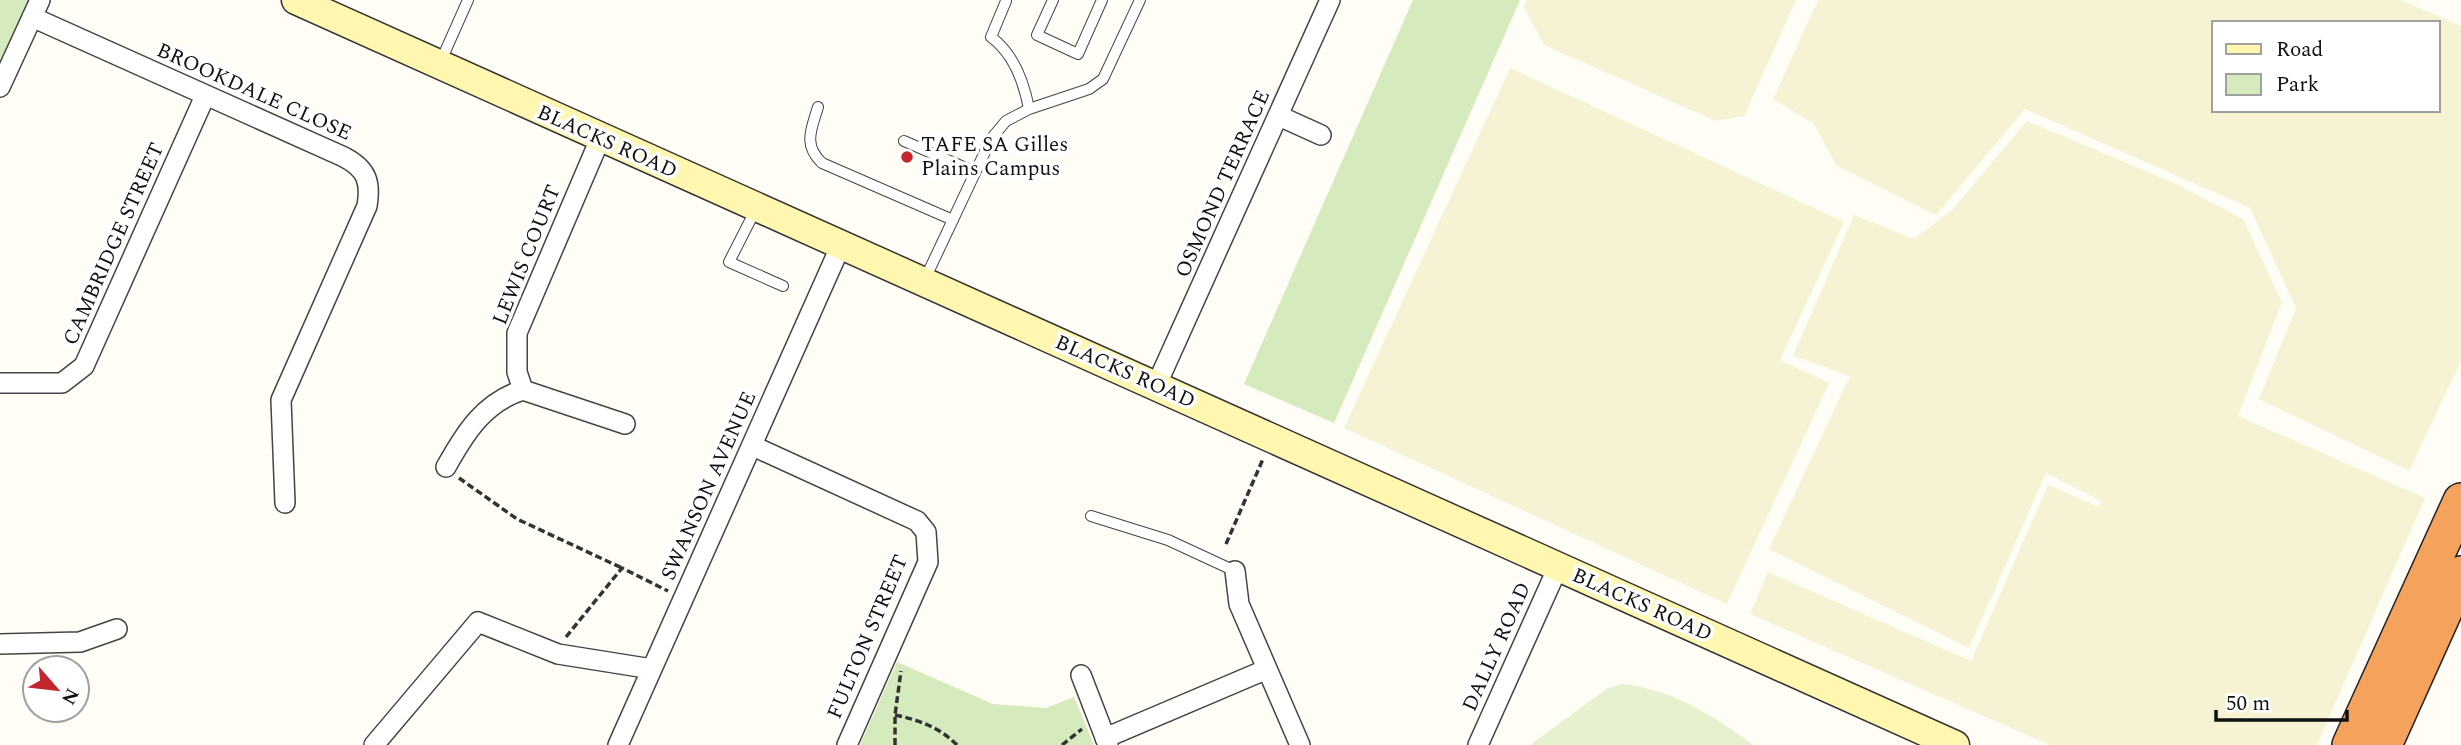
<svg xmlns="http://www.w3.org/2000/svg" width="2461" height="745" font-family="Spectral,serif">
<rect width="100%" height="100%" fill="#fffdf5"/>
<!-- farmland -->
<path fill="#f6f3d4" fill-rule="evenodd" d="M1527,0H1796L1744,116L1716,121L1544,45L1524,7Z
M1818,0H2401L2461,26V361L2409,471L2259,399L2296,308L2250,208L2025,109L1936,215L1836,165L1814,124L1773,99ZM2214,23H2438V110H2214Z
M1510,68L1844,222L1780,360L1829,383L1727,604L1344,428Z
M2027,121L2176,184L2243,219L2282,302L2238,416L2425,498L2317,745H2050L1750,614L1768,572L1971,661L2048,485L2099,507L2101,501L2046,473L1969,648L1769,549L1850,376L1793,356L1854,215L1914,239L1953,209Z"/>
<!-- green -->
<path fill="#d5ebbd" d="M0,0H29L0,64Z
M1413,0H1520L1334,423L1244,384Z
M897,662L993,704L1046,708L1074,697L1094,745H860Z"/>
<!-- pitch -->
<path fill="#e6f2cf" d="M1621,684C1670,688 1714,716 1753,745H1530L1608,688Z"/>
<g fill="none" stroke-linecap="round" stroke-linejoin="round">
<!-- lane casing -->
<g stroke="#444" stroke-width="12">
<path id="lane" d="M1053,0L1037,35L1078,54L1102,0
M1006,1L991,37C1014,54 1024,82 1029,109
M440,63L468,0
M818,107C811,130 803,145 822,163L953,220
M904,141L975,172
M756,209L729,262L783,286
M925,279L991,139L1006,121L1029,109L1089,89L1103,79L1140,0
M1091,516L1168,540L1235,571"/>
</g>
<!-- street casing -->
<g stroke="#444" stroke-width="22">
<path id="street" d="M32,17L344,157C367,169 371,182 367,206L281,400L285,503
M0,87L40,0
M1279,116L1321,135
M600,139L517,333V372L523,390L625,424
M0,383H62L84,366L205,96
M1156,386L1330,0
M753,446L917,521L926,532L928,562L847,745
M446,467C465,433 484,402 523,390
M1235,571L1239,604L1300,745
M0,644L80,642L117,629
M1081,675L1108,745
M1105,738L1265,670
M374,745L478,622L558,654L652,669
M618,745L841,245
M1478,745L1558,567"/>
</g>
<!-- secondary casing -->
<g stroke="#333" stroke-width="31">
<path id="secondary" d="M296,0L1955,745"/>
</g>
<!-- highway casing -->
<g stroke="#222" stroke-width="38">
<path id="highway" d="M2350,745L2461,501
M2384,745L2461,574"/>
</g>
<!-- path -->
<path stroke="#333" stroke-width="3.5" stroke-dasharray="7 3.5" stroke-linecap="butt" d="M459,478L517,519L622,568
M1226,544L1263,459
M566,637L622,568L668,591
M895,715C919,720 939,727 957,745
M895,745V715L901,671
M1062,745L1082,729"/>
<!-- lane -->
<use href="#lane" stroke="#fff" stroke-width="10"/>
<!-- street -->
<use href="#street" stroke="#fff" stroke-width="19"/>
<!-- secondary -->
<use href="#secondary" stroke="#fff6b0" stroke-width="28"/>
<!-- highway -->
<use href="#highway" stroke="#f5a25d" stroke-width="35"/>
</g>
<!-- markers -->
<circle fill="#c4262e" stroke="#fff" stroke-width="2.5" cx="907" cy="157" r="7"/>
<g text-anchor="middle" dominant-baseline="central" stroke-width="7" stroke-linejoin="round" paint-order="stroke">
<!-- street labels -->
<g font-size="21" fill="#111" stroke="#fff">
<text transform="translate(254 92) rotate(24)">BROOKDALE CLOSE</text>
<text transform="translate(607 142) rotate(24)">BLACKS ROAD</text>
<text transform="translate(1223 184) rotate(-66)">OSMOND TERRACE</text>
<text transform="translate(114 244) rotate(-66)">CAMBRIDGE STREET</text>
<text transform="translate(527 255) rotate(-68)">LEWIS COURT</text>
<text transform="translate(1125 372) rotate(24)">BLACKS ROAD</text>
<text transform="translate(709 486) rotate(-66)">SWANSON AVENUE</text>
<text transform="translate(1642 605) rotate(24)">BLACKS ROAD</text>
<text transform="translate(868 637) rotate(-67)">FULTON STREET</text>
<text transform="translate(1497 647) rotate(-66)">DALLY ROAD</text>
</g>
<!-- poi labels -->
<g font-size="21" fill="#111" stroke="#fff" text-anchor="start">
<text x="921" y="145">TAFE SA Gilles<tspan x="921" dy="24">Plains Campus</tspan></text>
</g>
</g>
<!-- legend -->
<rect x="2212" y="21" width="228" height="91" fill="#ffffff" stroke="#a0a0a0" stroke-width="2"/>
<rect x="2226" y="44" width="35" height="10" fill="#fff6b0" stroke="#a0a0a0" stroke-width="2"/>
<text x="2276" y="56" font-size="21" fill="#111111">Road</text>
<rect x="2226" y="74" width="35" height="21" fill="#d5ebbd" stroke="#a0a0a0" stroke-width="2"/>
<text x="2276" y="91" font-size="21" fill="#111111">Park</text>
<!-- north arrow -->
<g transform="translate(56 689) rotate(118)"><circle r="33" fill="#ffffff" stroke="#a0a0a0" stroke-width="2"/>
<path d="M0-5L12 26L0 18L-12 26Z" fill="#c4262e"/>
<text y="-10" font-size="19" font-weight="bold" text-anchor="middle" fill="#111111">N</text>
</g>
<!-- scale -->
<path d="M2216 710v10h131v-10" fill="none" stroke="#111111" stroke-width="3.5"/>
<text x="2226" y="710" font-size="21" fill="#111111" stroke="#ffffff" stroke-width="5" paint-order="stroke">50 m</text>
</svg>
